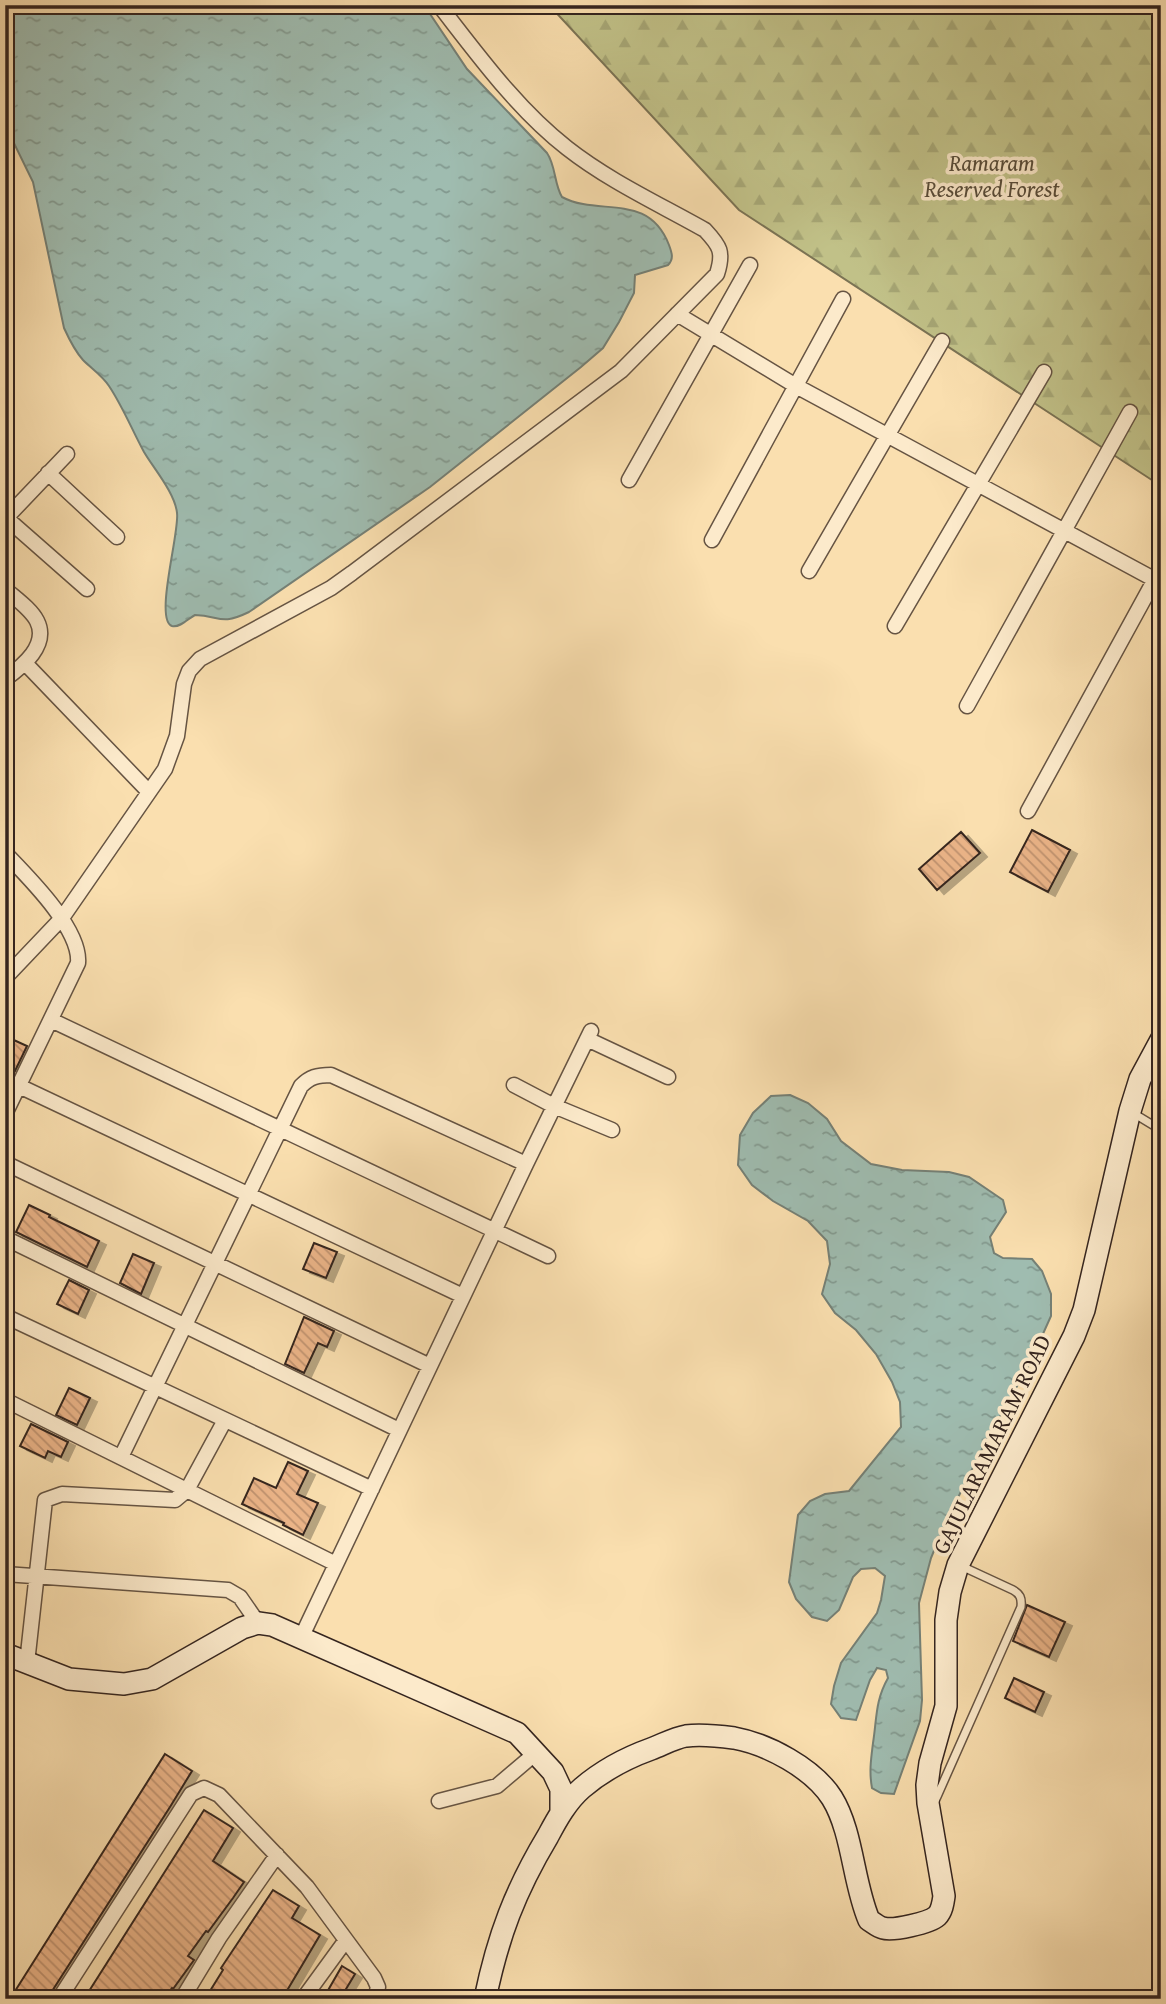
<svg xmlns="http://www.w3.org/2000/svg" width="1166" height="2004" font-family="'Gentium Book Plus',serif">
<defs>
<pattern id="forest-firs" width="22" height="20" patternUnits="userSpaceOnUse" patternTransform="scale(1.75)"><rect width="22" height="20" fill="#c1c188"/><path d="M5 1l3.5 6h-7zM16 11l3.5 6h-7z" fill="#a6a675"/></pattern>
<pattern id="water-ripples" width="26" height="14" patternUnits="userSpaceOnUse" patternTransform="scale(1.75)"><rect width="26" height="14" fill="#9fbcb0"/><path d="M2 4q2-2 4 0t4 0M15 11q2-2 4 0t4 0" fill="none" stroke="#82998f"/></pattern>
<pattern id="building-back-hatch" width="6" height="6" patternUnits="userSpaceOnUse" patternTransform="scale(1.75)"><rect width="6" height="6" fill="#ebb488"/><path d="M-1 5l2 2M0 0l6 6M5-1l2 2" fill="none" stroke="#bf926f"/></pattern>
<filter id="shadow"><feDropShadow dx="7" dy="4" stdDeviation="0" flood-color="#0004"/></filter>
</defs>
<rect width="100%" height="100%" fill="#fadfaf"/>
<filter id="stains"><feTurbulence type="fractalNoise" baseFrequency=".00286" numOctaves="4"/><feColorMatrix values="0 0 0 0 .2 0 0 0 0 .09 0 0 0 0 .02 0 0 0 .5 -.17"/></filter>
<radialGradient id="worn" r=".72"><stop offset=".6" stop-color="#630" stop-opacity="0"/><stop offset="1" stop-color="#630" stop-opacity=".3"/></radialGradient>
<!-- forest -->
<path fill="url(#forest-firs)" stroke="#7b7354" stroke-width="2" d="M549,5H1161V486L739,210Z"/>
<!-- water -->
<path fill="url(#water-ripples)" stroke="#758076" stroke-width="2" d="M5,5H424L467,69L547,153C556,166 554,184 562,197C599,217 648,191 669,245C672,253 674,259 668,265L635,275L634,293L619,322L603,348L581,367L430,487L249,612C220,626 221,616 195,615C189,618 180,628 172,626C154,620 180,531 177,513C175,493 154,469 144,452C132,430 123,407 109,386C102,375 92,369 83,360C74,350 69,339 64,328L33,182L9,133L11,115L5,105V38L10,31V28L5,24Z
M790,1095L808,1103L827,1119L841,1141L871,1164L902,1170L949,1172L969,1177L1003,1200L1006,1212L990,1237L994,1253L1003,1258L1032,1259L1042,1271L1051,1294V1316L1029,1365L986,1441L944,1526L931,1558L919,1603L922,1700L920,1721L894,1794L881,1793L872,1788C869,1772 871,1759 873,1743C877,1718 875,1701 888,1678L886,1670L877,1668L870,1680L856,1720L841,1718L831,1704L834,1686L841,1663L877,1613L881,1600L885,1576L875,1568L861,1569L853,1577L839,1610L827,1621L812,1617L796,1599L789,1582L798,1515L810,1501L825,1494L849,1491L901,1427L900,1402L892,1382L876,1354L856,1330L835,1313L822,1294L830,1264L827,1241L808,1221L773,1201L752,1185L738,1165L740,1135L753,1113L771,1096Z"/>
<!-- building -->
<path fill="url(#building-back-hatch)" stroke="#35251f" stroke-width="2" filter="url(#shadow)" d="M1032,830L1070,850L1048,892L1010,872Z
M961,832L980,853L937,890L919,869Z
M5,1036L27,1046L15,1071L5,1066Z
M29,1205L50,1215L49,1217L99,1241L87,1267L16,1232Z
M314,1243L337,1252L326,1278L303,1269Z
M133,1254L154,1263L141,1294L120,1283Z
M69,1280L89,1290L78,1314L57,1304Z
M304,1317L334,1331L327,1347L318,1343L304,1373L285,1364Z
M69,1388L90,1398L77,1425L56,1415Z
M31,1424L68,1442L61,1457L48,1451L45,1458L20,1446Z
M288,1462L308,1471L297,1494L318,1503L303,1535L283,1525L284,1523L242,1504L254,1478L276,1488Z
M1027,1605L1065,1622L1049,1657L1013,1641Z
M1014,1678L1044,1692L1035,1712L1005,1698Z
M165,1754L192,1771L170,1807L47,1999H10Z
M204,1810L233,1828L213,1861L244,1882L233,1898L208,1932L206,1931L188,1956L194,1960L173,1989L172,1988L164,1999H84Z
M273,1890L299,1906L292,1918L320,1935L282,1999H205L223,1970L221,1968Z
M342,1966L355,1974L340,1999H323Z"/>
<g fill="none" stroke-linecap="round" stroke-linejoin="round">
<!-- lane casing -->
<g stroke="#665443" stroke-width="10">
<path id="lane" d="M1133,1113L1161,1130
M935,1801L1021,1607C1022,1598 1020,1594 1013,1590L959,1565"/>
</g>
<!-- street casing -->
<g stroke="#665443" stroke-width="17">
<path id="street" d="M677,314L796,386L1161,583
M48,473L117,537
M629,480L750,265
M5,517L87,589
M5,519L67,454
M712,540L843,299
M809,571L942,341
M5,589C15,598 31,609 37,621C49,645 23,666 5,679
M895,626L1044,372
M25,663L149,792
M967,706L1130,412
M1028,811L1161,568
M5,853C28,877 81,929 78,963L5,1114
M5,978L62,918L165,769L177,736L184,684L189,671L200,659L331,588L352,573L621,371L717,274C724,252 720,246 705,230C659,204 609,181 567,148C517,109 478,55 439,5
M51,1020L548,1256
M587,1039L668,1077
M514,1085L554,1106L612,1130
M19,1086L463,1296
M5,1163L430,1366
M5,1238L399,1430
M5,1316L372,1489
M5,1400L336,1564
M121,1457L301,1086C310,1077 317,1075 331,1075L526,1164
M5,1574L228,1590L240,1597L258,1623
M301,1638L526,1164L591,1031
M27,1663L45,1500L62,1494L175,1500L187,1490L225,1420
M439,1801L497,1786L537,1752
M59,1999L191,1794L204,1788L219,1795L307,1887L374,1978L378,1987L375,1999
M182,1999L219,1938L277,1855
M303,1999L346,1940
M1158,1999L1159,1998"/>
</g>
<!-- secondary casing -->
<g stroke="#35251f" stroke-width="24">
<path id="secondary" d="M5,1654L69,1679L124,1684L152,1679L242,1628L258,1623L272,1625L517,1733L553,1772L561,1789V1812
M485,1999C498,1936 515,1891 548,1836C557,1819 567,1801 582,1788C602,1771 626,1758 651,1749C662,1745 674,1738 686,1736C701,1734 719,1736 734,1738C767,1744 813,1768 832,1798C853,1832 853,1883 869,1920C874,1923 878,1927 883,1928C893,1931 929,1923 937,1916C942,1911 943,1903 944,1896L928,1803L927,1785L930,1763L946,1706V1620L950,1592L958,1565L1074,1336L1084,1310L1130,1111L1140,1079L1161,1040"/>
</g>
<!-- lane -->
<use href="#lane" stroke="#fceacb" stroke-width="7"/>
<!-- street -->
<use href="#street" stroke="#fceacb" stroke-width="14"/>
<!-- secondary -->
<use href="#secondary" stroke="#fceacb" stroke-width="21"/>
</g>
<g text-anchor="middle" dominant-baseline="central" stroke-width="7" stroke-linejoin="round" paint-order="stroke">
<!-- park labels -->
<g font-size="23" font-style="italic" fill="#584c39" stroke="#fceacb">
<text x="992" y="162">Ramaram<tspan x="992" dy="26">Reserved Forest</tspan></text>
</g>
<!-- street labels -->
<g font-size="23" fill="#35251f" stroke="#fceacb">
<text transform="translate(991 1444) rotate(-64)">GAJULARAMARAM ROAD</text>
</g>
</g>
<!-- margin -->
<rect width="1166" height="2004" fill="none" stroke="#fadfaf" stroke-width="28"/>
<rect x="7" y="7" width="1152" height="1990" fill="none" stroke="#35251f" stroke-width="3.5"/>
<rect x="14" y="14" width="1138" height="1976" fill="none" stroke="#35251f" stroke-width="2"/>
<rect width="100%" height="100%" filter="url(#stains)"/>
<rect width="100%" height="100%" fill="url(#worn)"/>
</svg>
